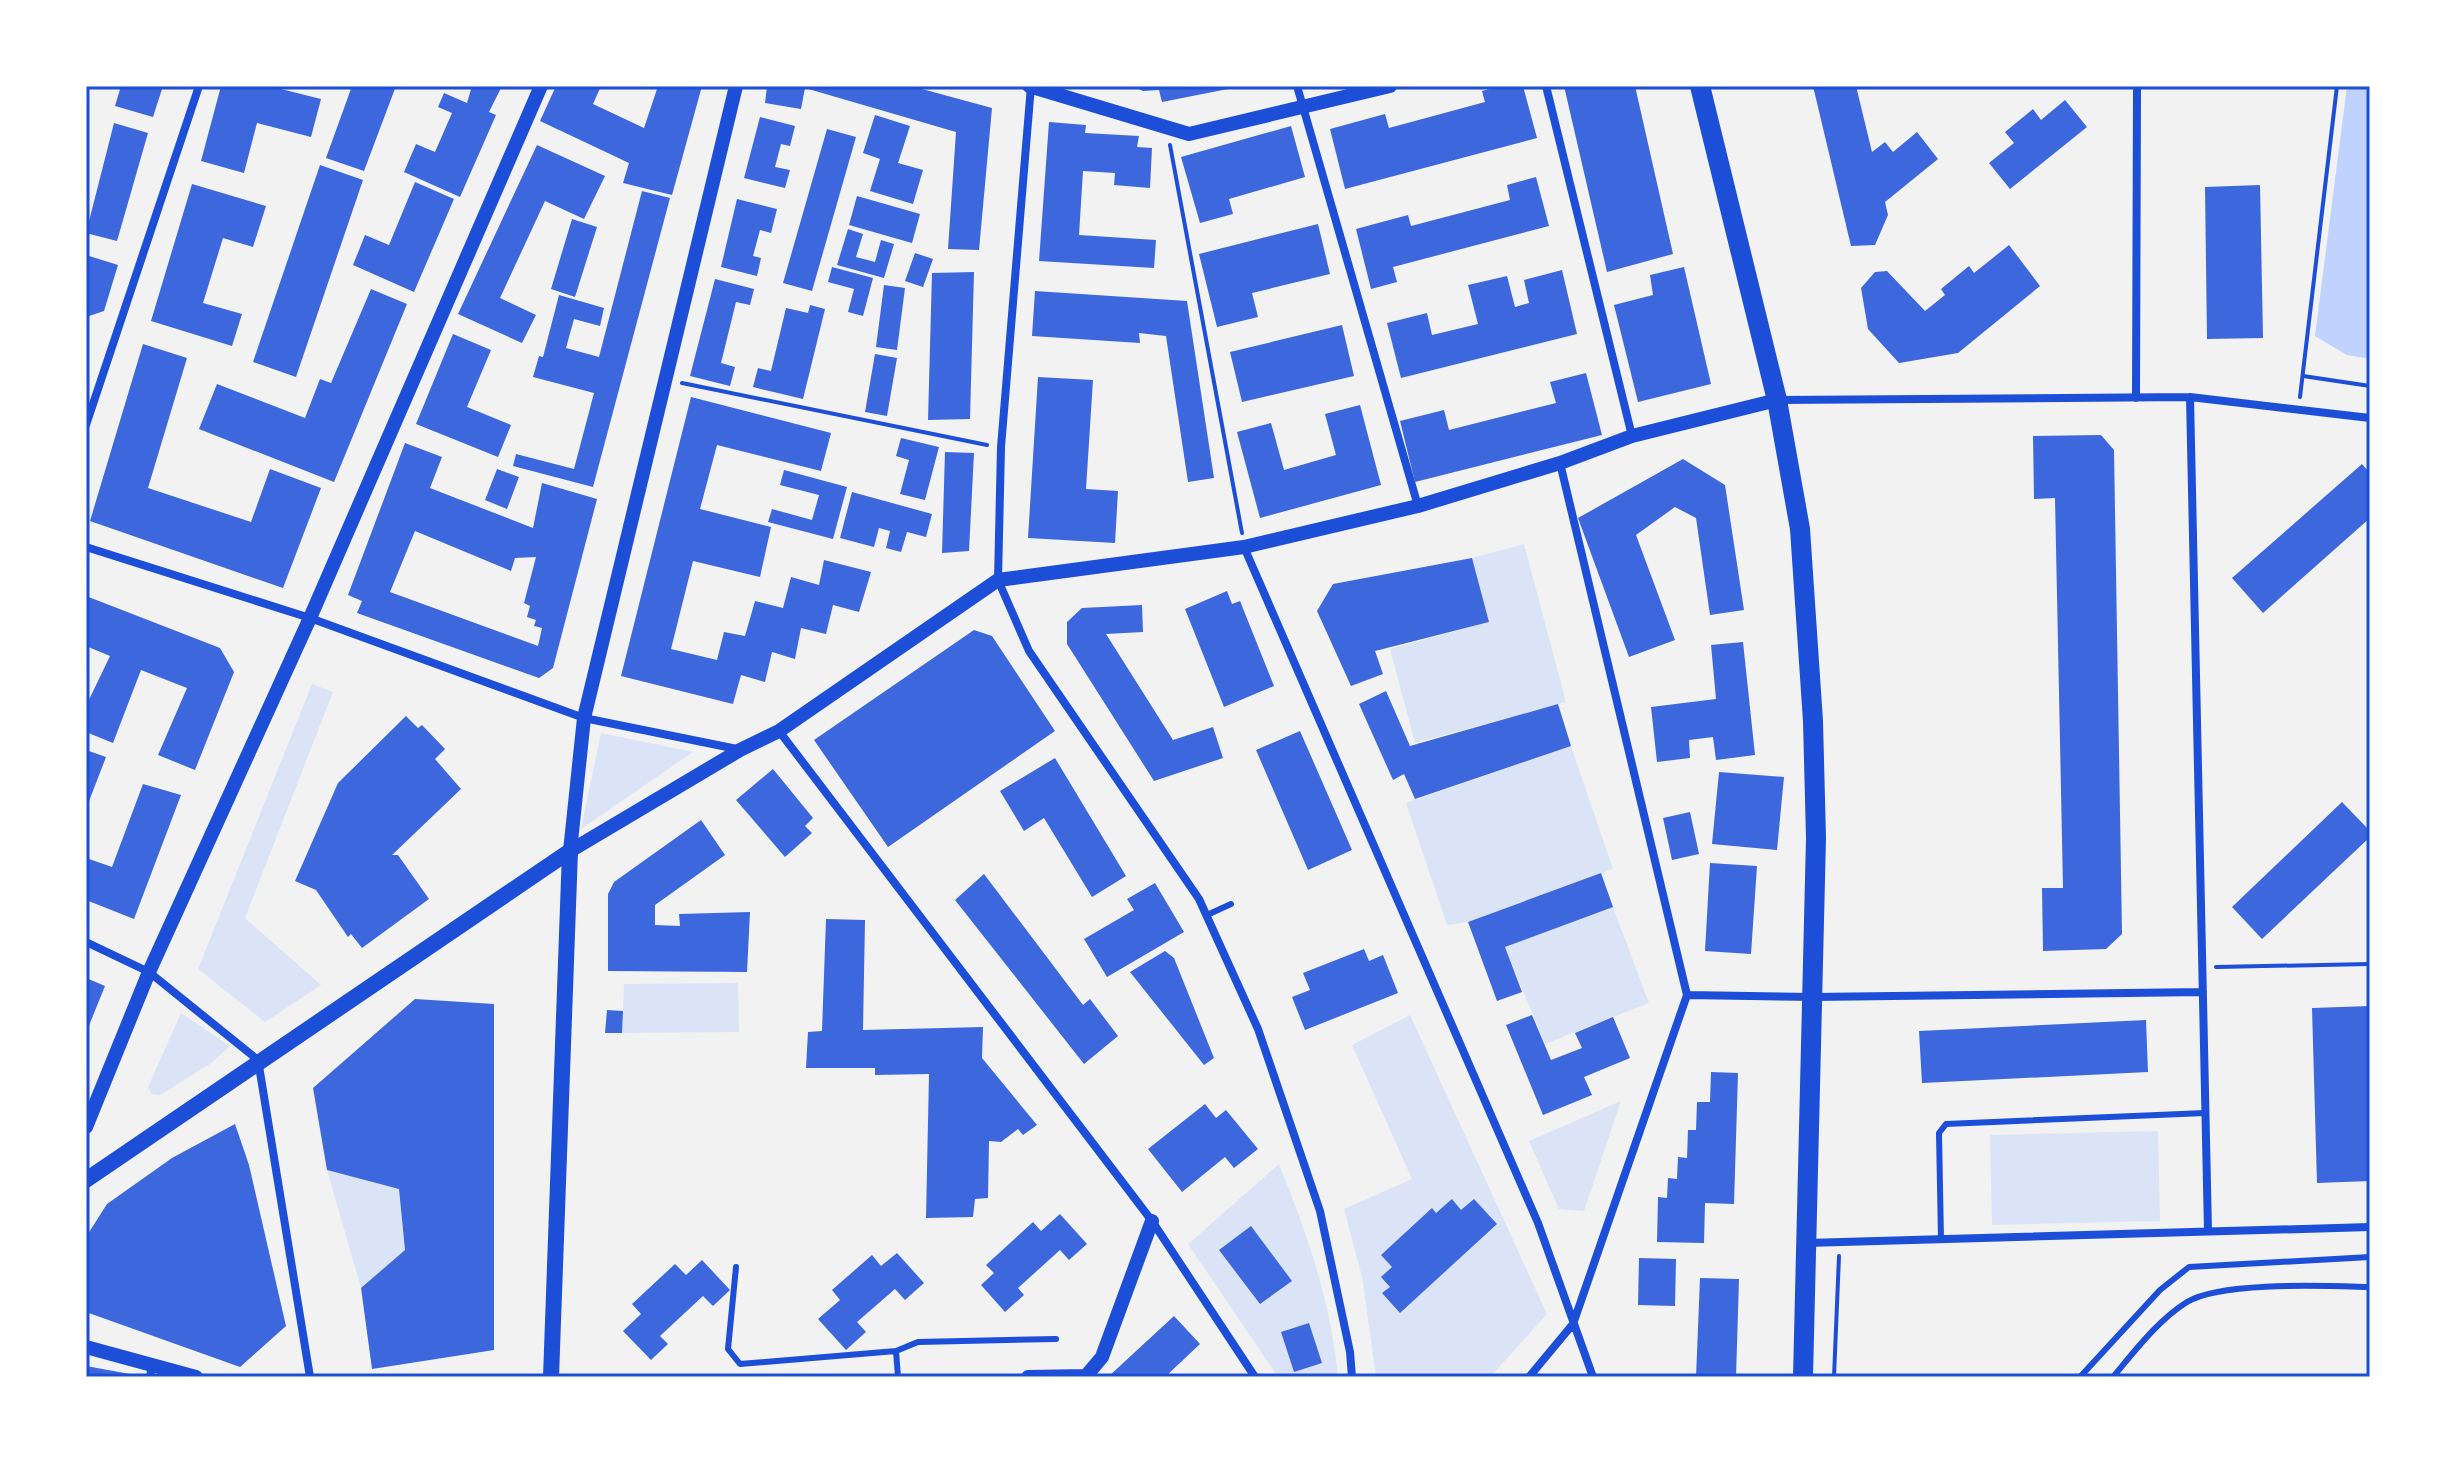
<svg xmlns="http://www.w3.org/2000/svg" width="2456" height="1463" font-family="Raleway,sans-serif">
<rect width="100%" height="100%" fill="#f2f2f2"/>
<!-- green -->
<path fill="#dbe4f7" d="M1524,544L1566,702L1415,743L1390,649L1489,622L1472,558Z
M312,684L333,692L245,918L321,985L265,1022L198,969Z
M601,733L693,752L581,829Z
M1571,746L1613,869L1468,922L1447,925L1406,803Z
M1613,907L1649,1003L1545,1044L1505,947Z
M738,983L739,1032L622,1033L624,984Z
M181,1013L230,1046L210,1064L160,1095L152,1094L148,1087Z
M1410,1015L1547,1314L1490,1377H1376L1362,1277L1344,1209L1412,1179L1352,1045Z
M1621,1101L1584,1211L1559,1209L1529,1141Z
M2158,1131L2160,1221L1992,1225L1990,1135Z
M1279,1164C1307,1233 1331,1302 1338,1377H1278L1188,1244Z
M327,1170L399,1189L405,1250L361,1288Z"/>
<!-- water -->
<path fill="#bfd3fe" d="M2347,86H2370V359L2347,355L2315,336Z"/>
<!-- building -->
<path fill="#3d67dc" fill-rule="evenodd" d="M121,86H163L153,117L115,106Z
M221,86H269L321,99L311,137L257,123L244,173L201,161Z
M352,86H396L364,171L326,158Z
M472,86H502L489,112L496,115L460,197L404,172L416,144L435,152L452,113L438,107L444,93L467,103Z
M556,86H601L593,104L644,128L658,86H702L672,195L623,183L629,163L540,121Z
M767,86H911L992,108L979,250L948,249L956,132L805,88L801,109L765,103Z
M1132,86H1238V87L1162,102L1159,90L1143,91Z
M1501,86H1523L1537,138L1345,189L1330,129L1385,114L1389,128L1485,102L1482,91Z
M1564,86H1635L1673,254L1607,272Z
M1813,86H1856L1872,152L1885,142L1893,152L1917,132L1938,159L1885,202L1888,215L1875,245L1851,246Z
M2065,100L2087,127L2010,189L1989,163L2014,143L2005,132L2033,109L2041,120Z
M875,115L910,126L898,163L923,170L913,204L870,191L880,159L863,153Z
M760,117L795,126L790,146L781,144L775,167L790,170L785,188L744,178Z
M1049,122L1086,125L1085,133L1139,136L1137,147L1152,148L1150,188L1114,185L1115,173L1083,171L1079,235L1156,240L1154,268L1039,261Z
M114,123L148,133L117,241L86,233Z
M1291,126L1305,177L1229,199L1233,214L1200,223L1181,157Z
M827,129L856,137L812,291L783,283Z
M537,145L605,176L584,219L545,201L500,298L536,315L522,343L458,314Z
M320,165L363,180L296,377L253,362Z
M1536,177L1549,226L1393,267L1397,282L1371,289L1356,229L1408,215L1411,226L1510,200L1507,185Z
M415,182L454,199L414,292L353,265L365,235L389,245Z
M192,184L266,206L253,247L223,238L203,303L242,314L232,346L151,321Z
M2260,185L2263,338L2207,339L2205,187Z
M642,191L670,198L593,487L513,466L516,454L574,469L594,393L533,377L539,356L543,357L559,295L604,308L600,326L574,319L566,348L599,357Z
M857,196L920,214L912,243L849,225Z
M737,199L777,209L771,233L760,230L753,256L761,258L757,276L721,267Z
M572,219L597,227L575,297L551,289Z
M1318,224L1330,274L1252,293L1258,317L1217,327L1199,254Z
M848,229L863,234L856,257L875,262L881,240L894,244L884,278L837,265Z
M2009,245L2040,286L1958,353L1899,363L1868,329L1861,288L1875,272L1887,271L1925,311L1945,295L1941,289L1969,266L1974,273Z
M915,253L933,259L923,287L905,281Z
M86,255L118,265L104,311L86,317Z
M832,267L873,278L863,316L848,312L854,289L828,282Z
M1684,267L1711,384L1638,402L1614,305L1653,295L1650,275Z
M1562,270L1577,334L1401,378L1387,323L1427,313L1432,335L1478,324L1468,285L1507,276L1515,307L1529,303L1524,280Z
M974,272L970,419L928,420L932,273Z
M715,279L754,289L750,305L736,302L721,363L735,367L730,386L690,376Z
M884,285L905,288L897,350L876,347Z
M371,289L407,304L334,482L199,429L217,384L305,418L320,379L331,383Z
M1035,291L1187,301L1214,478L1188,482L1166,336L1139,333L1140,343L1032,336Z
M810,305L825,309L803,399L753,387L758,368L771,371L786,308L808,313Z
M1342,325L1354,376L1242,402L1230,352Z
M453,334L491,350L467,407L511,425L498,457L416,424Z
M143,344L187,358L148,488L251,522L270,469L321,488L283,588L90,521Z
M875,354L897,358L887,416L865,412Z
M1586,373L1602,435L1415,482L1400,421L1444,410L1449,430L1556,403L1550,382Z
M1038,377L1093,380L1086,489L1118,491L1115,543L1028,538Z
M691,397L831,433L821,471L717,445L700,509L771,527L760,577L693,561L671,649L717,660L724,632L745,636L755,601L783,608L791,577L819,585L824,560L871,572L859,612L833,605L826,634L801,628L795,659L772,652L765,682L741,675L733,704L621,676Z
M1360,405L1381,485L1260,518L1237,432L1271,423L1284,470L1336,455L1325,414Z
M2101,435L2114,450L2122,934L2106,949L2043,951L2042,888H2063L2055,498L2034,499L2033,436Z
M901,438L939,447L925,500L900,494L909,460L896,456Z
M405,443L442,457L430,488L533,528L542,483L597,499L553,668L539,678L357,613L362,601L348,595ZM415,531L511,571L515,558L536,557L524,603L530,606L527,617L536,620L534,626L542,628L538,646L390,592Z
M945,452L974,453L969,551L942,553Z
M1683,459L1725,485L1744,610L1710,615L1696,518L1675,507L1636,535L1675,640L1629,657L1578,518Z
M2362,464L2370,473V518L2263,613L2232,578Z
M497,469L519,477L507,509L485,500Z
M784,470L847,487L833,539L768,522L772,509L812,520L819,495L780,485Z
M852,492L932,514L926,537L907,532L901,552L886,548L890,531L879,528L874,547L840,538Z
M1472,558L1489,622L1375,651L1383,674L1351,686L1317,611L1333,584Z
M1227,591L1232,604L1240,601L1274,686L1224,707L1185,609Z
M86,596L220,648L234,672L195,770L158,755L187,688L141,670L113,743L86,732V706L110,656L86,646Z
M1142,605L1143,632L1106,634L1173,740L1213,727L1223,758L1154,781L1067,644V622L1082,608Z
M974,630L992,636L1055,731L888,847L814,740Z
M1743,642L1755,755L1716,760L1713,737L1689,740L1690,758L1657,762L1651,707L1716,699L1711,645Z
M1386,691L1410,746L1558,704L1571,746L1415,799L1404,774L1393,780L1359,704Z
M406,716L418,728L422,725L445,749L435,759L461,789L392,855H398L429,899L362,948L351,934L348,937L316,890L295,881L338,783Z
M1300,731L1352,850L1308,870L1256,750Z
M86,750L106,757L86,809Z
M1055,758L1126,876L1092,897L1044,818L1024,831L1000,791Z
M773,769L813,818L805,826L812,833L785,857L736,800Z
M1719,772L1784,777L1777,850L1712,844Z
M143,784L181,795L134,919L86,900V858L112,867Z
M2342,802L2370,831V837L2262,939L2232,907Z
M1690,812L1699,854L1672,860L1663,818Z
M701,820L725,855L655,905V925L680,926L679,914L750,912L747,972L608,971V894L614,882Z
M1710,863L1757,866L1751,954L1705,951Z
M1601,873L1613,907L1505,947L1522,992L1497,1001L1468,922Z
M984,874L1083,1005L1090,999L1118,1036L1084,1064L955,900Z
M1155,883L1184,932L1107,977L1084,939L1134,910L1127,899Z
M826,919L865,920L863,1030L983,1027L982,1058L1037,1125L1023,1135L1018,1129L1001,1142L989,1141L988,1198L975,1199L973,1217L926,1218L929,1074L875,1075V1068H806L808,1032L822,1031Z
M1364,949L1369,961L1383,955L1398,993L1305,1030L1292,997L1310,990L1303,973Z
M1165,951L1174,958L1214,1058L1204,1065L1130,972Z
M86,978L105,986L86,1033Z
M415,999L494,1004V1350L372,1369L361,1288L405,1250L399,1189L327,1170L313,1088Z
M2370,1006V1181L2317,1183L2312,1008Z
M607,1010L623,1011L622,1033H605Z
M1532,1015L1551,1060L1582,1048L1575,1033L1613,1017L1630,1058L1584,1077L1592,1095L1543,1115L1506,1025Z
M2146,1020L2148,1072L1922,1083L1919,1031Z
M1711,1072L1738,1073L1734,1204L1705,1203L1704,1243L1657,1242L1658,1197L1667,1198L1668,1178L1677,1179L1678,1157L1687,1158L1688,1130H1696L1697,1102H1710Z
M1205,1104L1216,1118L1226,1110L1258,1149L1234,1168L1225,1157L1182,1192L1148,1149Z
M235,1124L249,1165L286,1326L240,1367L86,1312V1237L107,1204L172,1158Z
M1452,1199L1461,1210L1474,1199L1497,1224L1400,1313L1382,1293L1390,1287L1381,1277L1392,1267L1381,1255L1432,1208L1436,1213Z
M1060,1214L1087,1244L1069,1260L1060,1250L1018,1288L1024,1295L1005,1312L981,1285L994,1273L986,1265L1033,1222L1041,1231Z
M1251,1226L1292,1281L1260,1304L1219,1250Z
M897,1253L924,1283L905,1300L895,1289L857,1322L866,1332L846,1350L818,1319L840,1300L832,1290L872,1255L881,1266Z
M1639,1258L1676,1259L1675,1306L1638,1305Z
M702,1260L730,1290L713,1306L703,1296L660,1336L668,1344L651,1360L623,1331L641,1314L632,1304L675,1264L686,1275Z
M1700,1278L1739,1279L1736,1377H1696Z
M1174,1316L1200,1344L1165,1377H1108Z
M1309,1323L1322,1363L1294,1372L1281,1332Z
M86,1366L130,1374L129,1377H86Z"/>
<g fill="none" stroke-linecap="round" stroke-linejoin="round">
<!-- path -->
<path stroke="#1d4ed8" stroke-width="4" d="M1170,145L1242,533
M2303,376L2370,386
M682,383L987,445
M2300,397L2337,86
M2216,967L2370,964
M1834,1377L1839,1256"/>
<!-- service -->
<path stroke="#1d4ed8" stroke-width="6" d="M1207,915L1231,904
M1941,1240L1939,1133L1946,1124L2205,1113
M736,1267L728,1349L740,1364L896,1351
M898,1377L896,1351L918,1342L1056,1339
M2080,1377L2160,1290L2189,1267L2370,1257
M2113,1377C2134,1352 2158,1320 2187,1302C2221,1281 2327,1286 2370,1287"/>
<!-- minor -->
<path stroke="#1d4ed8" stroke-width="8" d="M1031,86L1001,447L998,580L1029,651L1199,899L1258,1029L1320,1211L1350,1352L1352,1377
M1297,86L1418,506
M1546,86L1632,436
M2190,397L2208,1231
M2136,398L2137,86
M1777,400L2190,397L2370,418
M86,425L199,86
M86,547L310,618L584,718L737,749
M1244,547L1538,1223L1593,1377
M779,731L1152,1221L1255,1377
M86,942L149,972L258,1060L310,1377
M1687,995L1813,997L2203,992
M1807,1243L2370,1227
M150,1377L152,1365
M1529,1377L1573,1324L1687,995L1560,463"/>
<!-- tertiary -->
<path stroke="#1d4ed8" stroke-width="14" d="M1029,86L1189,134L1390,86
M570,851L740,750L779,731L998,580L1244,547L1418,506L1560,463L1632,436L1777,400
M570,851L584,718L736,86
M86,1127L149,972L310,618L541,86
M86,1347L196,1377
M1028,1377L1086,1376L1102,1357L1152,1221"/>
<!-- secondary -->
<path stroke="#1d4ed8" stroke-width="16" d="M86,1180L570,851
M551,1377L570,851"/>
<!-- primary -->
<path stroke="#1d4ed8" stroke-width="20" d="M1700,86L1777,400L1800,529L1813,721L1816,838L1803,1377"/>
</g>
<!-- border -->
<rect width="2456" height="1463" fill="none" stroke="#ffffff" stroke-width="176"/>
<rect x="88" y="88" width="2280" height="1287" fill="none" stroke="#1d4ed8" stroke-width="3"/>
</svg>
